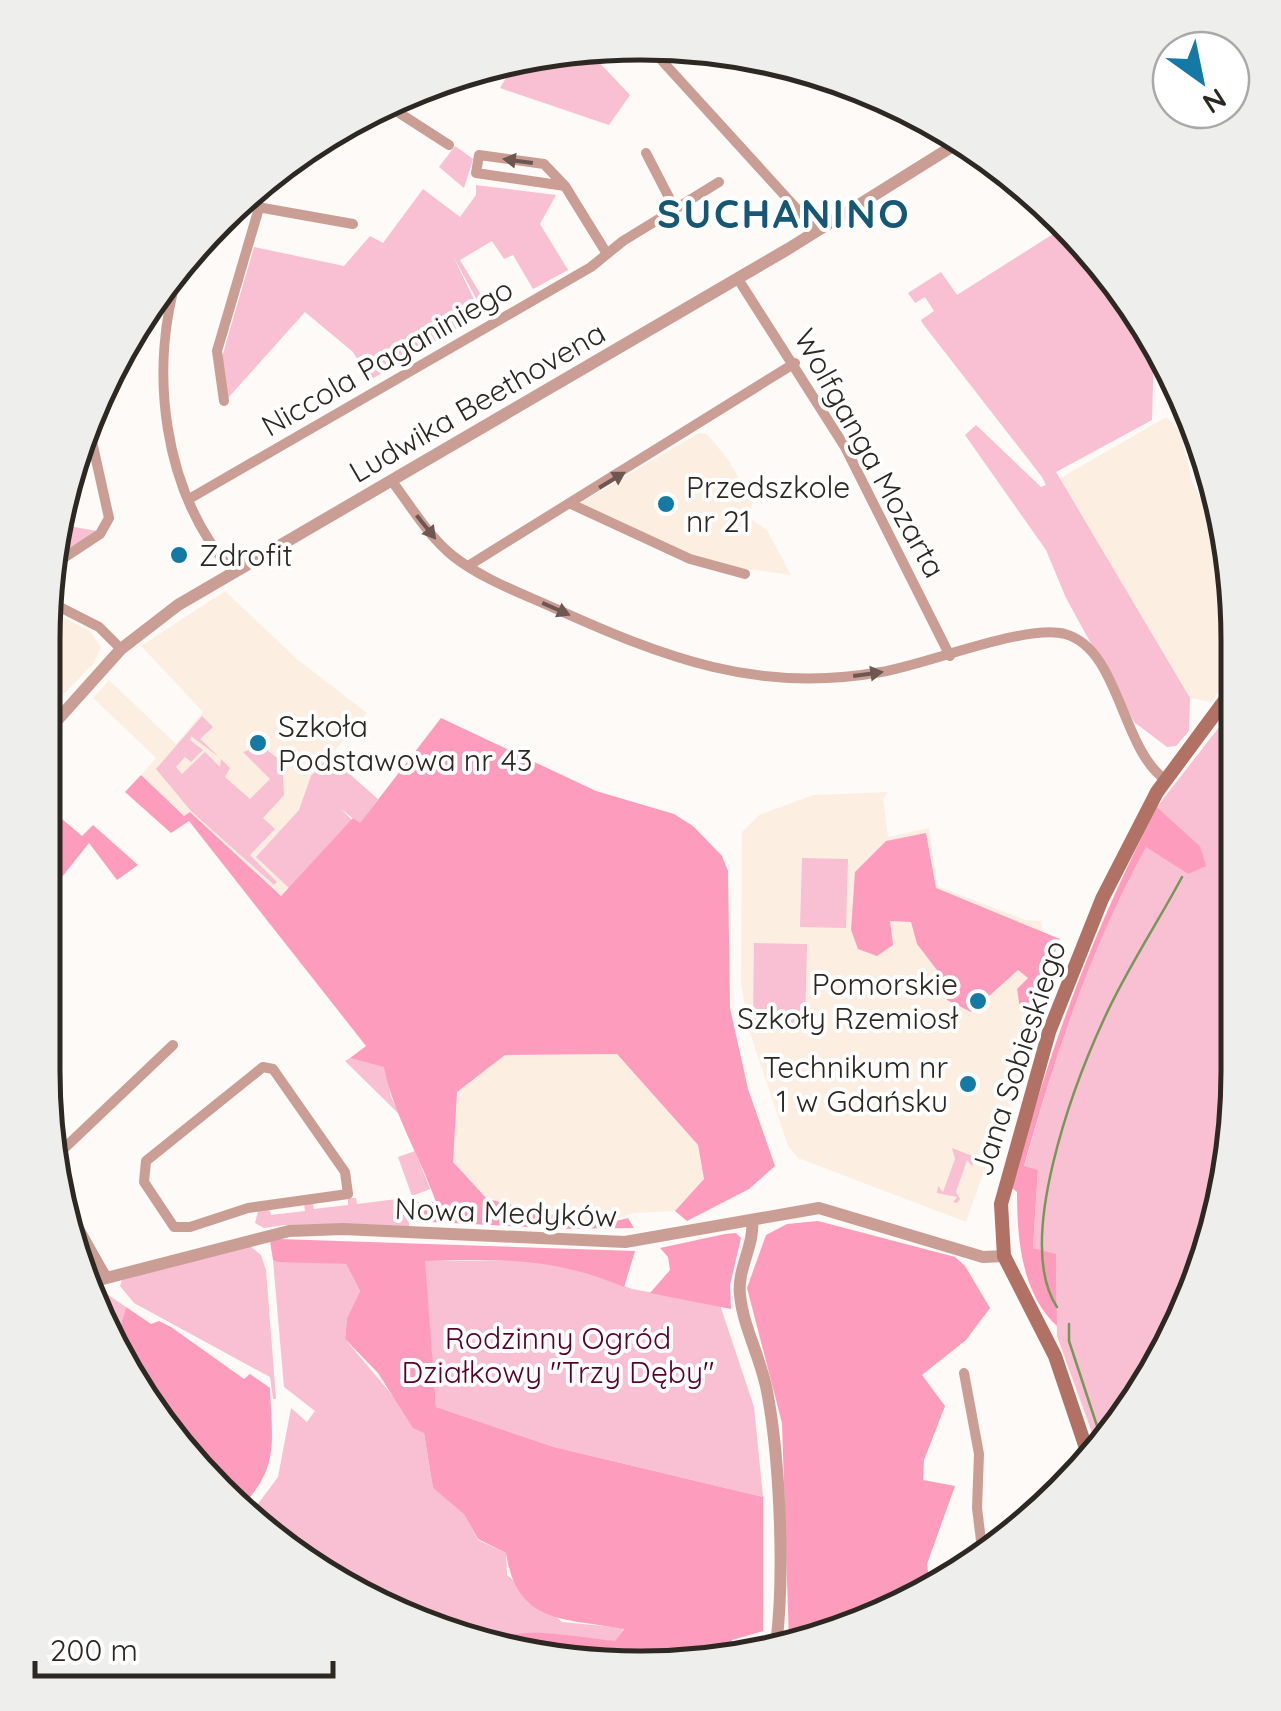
<svg xmlns="http://www.w3.org/2000/svg" width="1281" height="1711" font-family="Quicksand,sans-serif">
<rect width="100%" height="100%" fill="#fdfaf7"/>
<!-- built -->
<path fill="#fcefe2" d="M1166,417L1180,431L1192,482L1233,562L1234,671L1211,702L1190,698L1059,479Z
M699,433L707,434L727,458L753,502L749,518L767,530L791,575L712,564L577,505Z
M225,591L297,659L367,713L330,756L357,780L335,804L352,820L280,896L190,812L185,816L141,775L156,758L93,698L109,680L176,744L203,712L141,646Z
M44,607L90,631L101,647L94,663L43,715Z
M888,792L883,799L888,837L929,828L937,886L1026,920L1041,921L1046,948L1034,1011L1037,1019L1003,1130L999,1129L966,1222L798,1158L788,1146L750,1033L741,984L742,832L759,815L813,795Z
M617,1054L698,1145L704,1179L675,1211L634,1213L599,1225L487,1199L452,1162L457,1092L505,1055Z"/>
<!-- green -->
<path fill="#f9bfd2" d="M593,56L630,95L609,125L500,88L516,61Z
M455,146L473,159L464,188L439,167Z
M476,185L556,195L540,224L568,270L533,289L513,255L504,259L492,241L460,260L487,305L483,311L453,256L481,314L370,380L353,352L305,312L227,399L222,357L254,247L344,266L370,236L383,243L423,189L460,217L476,195Z
M1061,229L1115,277L1154,344L1152,420L1056,472L1190,698L1189,731L1176,746L1167,747L1134,722L1066,598L1046,550L965,435L976,425L1041,487L1046,485L1042,477L923,324L921,320L934,311L925,297L915,303L908,293L941,272L957,295Z
M57,524L97,531L50,562Z
M1230,713L1234,717L1237,1110L1207,1262L1159,1369L1095,1441L1057,1336L1056,1255L1033,1248L1038,1170L1024,1167C1055,1056 1091,947 1146,846L1188,874L1200,846L1157,807Z
M202,716L213,727L200,739L219,757L191,736L190,740L203,750L191,762L185,757L176,767L182,774L205,752L220,767L221,759L230,768L225,777L250,799L270,779L243,752L261,745L282,762L284,795L263,818L275,829L250,855L277,882L274,885L191,811L156,769Z
M329,756L378,799L360,824L341,809L352,820L289,888L256,857L299,810L311,776Z
M802,858L848,859L846,928L800,927Z
M754,943L807,944L805,1024L753,1023Z
M350,1058L385,1066L391,1097L399,1114L345,1061Z
M952,1148L975,1157L972,1166L967,1160L956,1192L960,1199L957,1203L953,1202L957,1197L937,1193L938,1186L943,1192L955,1159Z
M415,1151L430,1189L412,1196L398,1157Z
M348,1198H356L357,1204L397,1199L409,1214V1228L284,1225L264,1228L255,1223L258,1211L269,1209L271,1215L305,1211L304,1204L313,1203L314,1209L348,1205Z
M250,1246L261,1255L266,1270L276,1399H273L270,1377L134,1303L120,1286L122,1280Z
M273,1260L346,1264L360,1291L347,1318L345,1339L424,1433L433,1488L464,1513L478,1540L506,1553L507,1575L562,1622L624,1628L615,1642C585,1639 508,1621 490,1646L376,1607L249,1516L278,1477L291,1408L307,1422L315,1411L284,1387Z
M539,1260L587,1271L632,1289L720,1305L754,1407L763,1497L554,1447L436,1407L424,1261Z
M98,1288L126,1307L114,1349L90,1290Z"/>
<!-- forest -->
<path fill="#fe9cbe" d="M441,718L596,791L674,814L693,826L722,856L728,871L730,1008L748,1089L775,1166L749,1189L687,1221L675,1211L704,1179L698,1145L617,1054L505,1055L457,1092L453,1162L487,1199L599,1225L628,1218L634,1228L553,1229L551,1223L534,1220L530,1227L411,1221L415,1202H436C420,1156 393,1114 384,1067L350,1058L366,1046L189,821L171,833L125,792L141,775L184,816L190,812L281,896L353,818L360,823Z
M1157,807L1200,846L1206,866L1188,874L1146,847C1091,947 1055,1056 1024,1166L1038,1170L1033,1248L1056,1254L1057,1326C1021,1293 1017,1237 1017,1192L1012,1188C1048,1052 1092,933 1157,807Z
M62,819L82,836L93,825L138,865L117,880L89,843L43,901V842Z
M926,833L936,888L1060,939L1034,1005L1020,1008L1017,989L1028,978L1018,970L971,1012L947,1000L940,974L917,944L911,922L890,921L893,945L877,956L858,949L851,930L855,872L886,841Z
M818,1221L955,1257L965,1266L990,1308L966,1340L922,1375L945,1406L924,1460L923,1480L955,1486L927,1564L930,1588L869,1623L789,1642L782,1423L747,1288L766,1235L787,1224Z
M725,1234L736,1233L741,1238L730,1285L731,1309L650,1293L670,1270L668,1257L660,1248Z
M279,1239L635,1251L624,1287C553,1257 500,1259 425,1261L436,1407L554,1447L763,1497V1631L732,1640L730,1656C661,1672 558,1669 490,1646C508,1621 585,1639 615,1641L624,1629C565,1618 517,1625 506,1553L478,1539L464,1514L433,1488L424,1433L413,1428L378,1373L345,1339L347,1318L360,1291L346,1264L278,1262L273,1260L270,1241Z
M126,1307L151,1324L159,1321L171,1327L244,1379L250,1374L270,1388C272,1443 280,1468 239,1509L218,1494L123,1370L114,1349Z"/>
<g fill="none" stroke-linecap="round" stroke-linejoin="round">
<!-- stream -->
<path stroke="#77975a" stroke-width="2.5" d="M1057,1307C1014,1242 1074,1084 1104,1019C1126,970 1157,924 1182,877
M1069,1324V1341L1100,1435"/>
<!-- minor -->
<path stroke="#cb9e95" stroke-width="10" d="M654,52L817,231
M393,109L449,145
M646,153L675,209
M565,186L544,164L479,155L476,173L565,186L607,254
M241,204L353,224
M179,270C148,369 162,492 233,572
M738,279L845,447L950,656
M224,401L217,351L259,208
M391,480C411,506 428,536 453,556C482,579 521,593 554,608C665,658 758,694 881,672C925,665 1028,623 1065,634C1120,649 1121,750 1166,780
M189,499L591,267L623,241L719,182
M571,504L690,559L745,574
M468,566L795,363
M50,567L100,534L109,518L89,428
M44,599L99,627L121,649
M263,1067L273,1069L345,1172L348,1194L248,1208L190,1227H174L144,1182L146,1161Z
M54,1158L173,1045
M59,1193L107,1278
M964,1373L979,1454L977,1508L983,1557"/>
<!-- tertiary -->
<path stroke="#cb9e95" stroke-width="12" d="M43,736L121,649L178,605L788,249L961,141
M752,1220C755,1245 737,1268 740,1295C743,1327 761,1358 767,1391C780,1460 785,1576 776,1645
M87,1283L289,1231L343,1229L625,1242L819,1208L983,1257L1004,1256"/>
<!-- secondary -->
<path stroke="#b17165" stroke-width="14" d="M1087,1451L1055,1356L1004,1256L1001,1204L1049,1032L1102,899L1157,792L1234,688"/>
</g>
<!-- one-way arrows -->
<defs><path id="oneway-solid" d="M-6-.8H1V-3.2L6.5 0L1 3.2V.8H-6Z" transform="scale(2.5)"/></defs>
<g fill="#6d5750">
<use href="#oneway-solid" transform="translate(518 161) rotate(-172)"/>
<use href="#oneway-solid" transform="translate(612 480) rotate(-31)"/>
<use href="#oneway-solid" transform="translate(426 527) rotate(51)"/>
<use href="#oneway-solid" transform="translate(556 609) rotate(24)"/>
<use href="#oneway-solid" transform="translate(868 674) rotate(-8)"/>
</g>
<!-- markers -->
<g fill="#1479a5" stroke="#fff" stroke-width="4">
<circle cx="666" cy="504" r="10"/>
<circle cx="179" cy="555" r="10"/>
<circle cx="258" cy="743" r="10"/>
<circle cx="978" cy="1001" r="10"/>
<circle cx="968" cy="1084" r="10"/>
</g>
<g text-anchor="middle" dominant-baseline="central" stroke-width="8" stroke-linejoin="round" paint-order="stroke">
<!-- street labels -->
<g font-size="30" fill="#2e2822" stroke="#fff">
<text transform="translate(387 357) rotate(-30)">Niccola Paganiniego</text>
<text transform="translate(477 402) rotate(-30)">Ludwika Beethovena</text>
<text transform="translate(870 453) rotate(61)">Wolfganga Mozarta</text>
<text transform="translate(1018 1058) rotate(-72)">Jana Sobieskiego</text>
<text transform="translate(506 1212) rotate(2)">Nowa Medyków</text>
</g>
<!-- poi labels -->
<g font-size="30" fill="#2e2822" stroke="#fff" text-anchor="start">
<text x="686" y="487">Przedszkole<tspan x="686" dy="34">nr 21</tspan></text>
<text x="199" y="555">Zdrofit</text>
<text x="278" y="726">Szkoła<tspan x="278" dy="34">Podstawowa nr 43</tspan></text>
<text x="958" y="984" text-anchor="end">Pomorskie<tspan x="958" dy="34">Szkoły Rzemiosł</tspan></text>
<text x="948" y="1067" text-anchor="end">Technikum nr<tspan x="948" dy="34">1 w Gdańsku</tspan></text>
</g>
<!-- park labels -->
<g font-size="30" fill="#59002e" stroke="#fff">
<text x="558" y="1338">Rodzinny Ogród<tspan x="558" dy="34">Działkowy "Trzy Dęby"</tspan></text>
</g>
<!-- district labels -->
<g font-size="40" font-weight="bold" letter-spacing="2.5" fill="#165775" stroke="#fff">
<text x="784" y="213">SUCHANINO</text>
</g>
</g>
<!-- crop -->
<path d="M0 0H1281V1711H0ZM640 60H641A580 580 0 0 1 1221 640V1071A580 580 0 0 1 641 1651H640A580 580 0 0 1 60 1071V640A580 580 0 0 1 640 60Z" fill="#eeeeed" fill-rule="evenodd"/>
<path fill="none" stroke="#2e2822" stroke-width="5" d="M640 60H641A580 580 0 0 1 1221 640V1071A580 580 0 0 1 641 1651H640A580 580 0 0 1 60 1071V640A580 580 0 0 1 640 60Z"/>
<!-- north arrow -->
<g transform="translate(1201 80) rotate(147)"><circle r="48" fill="#ffffff" stroke="#aba9a7" stroke-width="2.5"/>
<path d="M0-8L18 38L0 25L-18 38Z" fill="#1479a5"/>
<text y="-15" font-size="28" font-weight="bold" text-anchor="middle" fill="#2e2822">N</text>
</g>
<!-- scale -->
<path d="M35 1661v15h298v-15" fill="none" stroke="#2e2822" stroke-width="5"/>
<text x="50" y="1661" font-size="30" fill="#2e2822" stroke="#ffffff" stroke-width="8" paint-order="stroke">200 m</text>
</svg>
